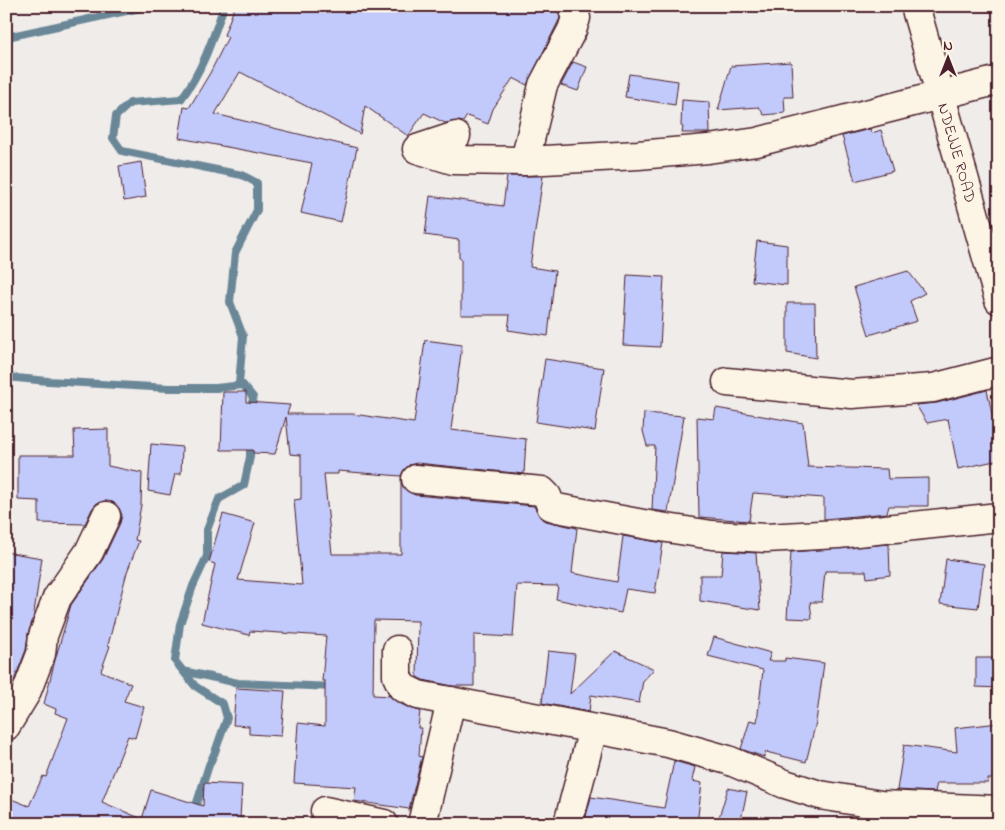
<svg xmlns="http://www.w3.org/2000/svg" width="1005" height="830" font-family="'Indie Flower',sans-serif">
<rect width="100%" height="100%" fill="#f0ecea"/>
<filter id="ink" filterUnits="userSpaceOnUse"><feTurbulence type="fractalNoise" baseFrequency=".02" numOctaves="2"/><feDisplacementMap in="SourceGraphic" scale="10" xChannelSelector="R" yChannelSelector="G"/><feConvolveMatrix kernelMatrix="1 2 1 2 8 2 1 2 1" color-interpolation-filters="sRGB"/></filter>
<g filter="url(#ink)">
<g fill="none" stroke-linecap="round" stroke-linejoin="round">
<!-- stream -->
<path stroke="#6a8798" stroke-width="8" d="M224,6C213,38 202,72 181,99L130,103L116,116L113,138L122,151L242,175L257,183V210L235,253L230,302L243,336L239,384L243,385L253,397L251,412
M7,37L149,6
M6,377L48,381L169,388H216L243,385
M183,671L238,683L335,687
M194,812L209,765L215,752L227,718L223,704L195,686L175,661L180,624L193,586L207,556V530L219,499L244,485L250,457V440"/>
</g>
<!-- building -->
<path fill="#c2cafc" stroke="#4a1f2b" d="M235,6H557L560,18L527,85L513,78L493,109L488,124L467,116L463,122L459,121L445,123L424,113L408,136L365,106L360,134L240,72L215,114L357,148L341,222L301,213L312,163L179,138L184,107L189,108L210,73L228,37L224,35Z
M573,62L587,67L578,91L561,85Z
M791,62L793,97H784L785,113L764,115L759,107L718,110L731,66Z
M629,74L678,81L675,105L625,97Z
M682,100L709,102L710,133H682L683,127L681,126Z
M870,129L872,133L881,130L893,171L855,181L842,136Z
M141,162L146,197L124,201L119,166Z
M507,176H543L530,267L555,271L548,336L508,330L510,315H461V258H459V240L425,235L430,196L503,206Z
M757,241L787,245V285L752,281Z
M908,271L925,293L910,301L917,321L869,335L854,287Z
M627,275L664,277L660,347L623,345Z
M787,303H815L816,358L787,353Z
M425,340L462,345L451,430L526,439L524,474L417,463L409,465L404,470L401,476L338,471V474H324L332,554H401V482L407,491L415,495L534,506L540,517L546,521L577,528L572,573L617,582L623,536L663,543L655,593L626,589L621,613L556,599L558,586L517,585L513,637L474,635V686H453L423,680L417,677L418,621L374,620L373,695L391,696L395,701L411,709L420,711L418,728H421L419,756L422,757L409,809L354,801L356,787L294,783L298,723L325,726V681H322L326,636L250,631L249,635L202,623L215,564L209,562L223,514L255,523L238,580L302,585L294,500L301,499V455L290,454L286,417L275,454L253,453V450H221L223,392H246V402L290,405L287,414H353L414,423Z
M545,359L604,368L595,431L536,422Z
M987,390L999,447V460L958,469L948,419L927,423L916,405L937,403Z
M716,408L803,423L808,467L887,469L888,479L928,478V506H889L887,513L824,519V498L753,493L749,521L699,517L697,417L714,419Z
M644,413L684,416L668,512L652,510L655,446H647L643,431Z
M108,429V466L142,473L141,505L135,540L139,541L127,572L108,645L110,646L101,671L131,684L124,701L144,707L135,738L128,736L102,802L142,819L151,790L203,806L204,783L242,785L240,818L244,819L243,824H6V797L29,806L43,776L46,777L68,718L55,713L56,709L44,704L55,660L71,605L103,559L120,523L122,515L119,508L113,502L104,501L97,503L92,509L85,524L39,523V501L18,500V455H75L74,430Z
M151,444L182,447L181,474H175L170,495L148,491Z
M889,544L890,575L867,578L866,571H825L822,602H810L812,619L787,618L791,552Z
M723,551L756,553L760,610L700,601V575H721Z
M6,552L42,558L33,619L28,634L26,650L12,686L6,695Z
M946,559L984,564L978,608L940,604Z
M714,637L771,653L768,661H785V658L824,663L816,722L806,762L766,752L764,757L741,749L750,720L757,722L763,670L708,656Z
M548,651L575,654L570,694L615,651L654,669L643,681L639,703L591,695L589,712L542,703Z
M976,658H999V688L976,687Z
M236,688L285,691L281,736L249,734V726L233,725Z
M999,723V779H988V783H937L935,792L897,790L904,745L957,752L955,728Z
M674,761L695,767L692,781L702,783L697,824H584L591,797L664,808Z
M728,788L747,792L740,824H717Z"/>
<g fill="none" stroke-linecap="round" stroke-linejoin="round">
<!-- street casing -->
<g stroke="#4a1f2b" stroke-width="31">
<path id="street" d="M456,136L417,149L453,160L525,161L638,155L708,149L757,142L999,80
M525,161L543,85L572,30L576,18L572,6
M727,382L852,394L933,388L999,371
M416,479L542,491L547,496L551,506L557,508L654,526L712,535L766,538L838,534L999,517
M397,650V676L402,687L418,695L668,743L728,760L785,784L820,795L881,805L999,810
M6,726L26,693L41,654L43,636L57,598L89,552L106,516
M325,811L384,824
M422,824L451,701
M568,824L593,729"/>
</g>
<!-- secondary casing -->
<g stroke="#4a1f2b" stroke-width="31">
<path id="secondary" d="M915,6L999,300"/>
</g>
<!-- street -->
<use href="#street" stroke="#fcf5e5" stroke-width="28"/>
<!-- secondary -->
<use href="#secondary" stroke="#fcf5e5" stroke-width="28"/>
</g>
</g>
<g text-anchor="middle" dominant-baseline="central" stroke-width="5" stroke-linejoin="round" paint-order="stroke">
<!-- street labels -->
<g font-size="16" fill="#4a1f2b" stroke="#fcf5e5">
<text transform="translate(956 153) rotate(74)">NDEJJE ROAD</text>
</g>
</g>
<!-- margin -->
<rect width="1005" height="830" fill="none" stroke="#fcf5e5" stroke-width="25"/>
<rect x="12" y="12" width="980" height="805" fill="none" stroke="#4a1f2b" stroke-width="2" filter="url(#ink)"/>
<!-- north arrow -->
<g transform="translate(948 58)" stroke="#fcf5e5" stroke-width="4" paint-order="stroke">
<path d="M0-4L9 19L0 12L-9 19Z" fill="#4a1f2b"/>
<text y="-8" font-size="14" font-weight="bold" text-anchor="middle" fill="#4a1f2b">N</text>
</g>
</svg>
